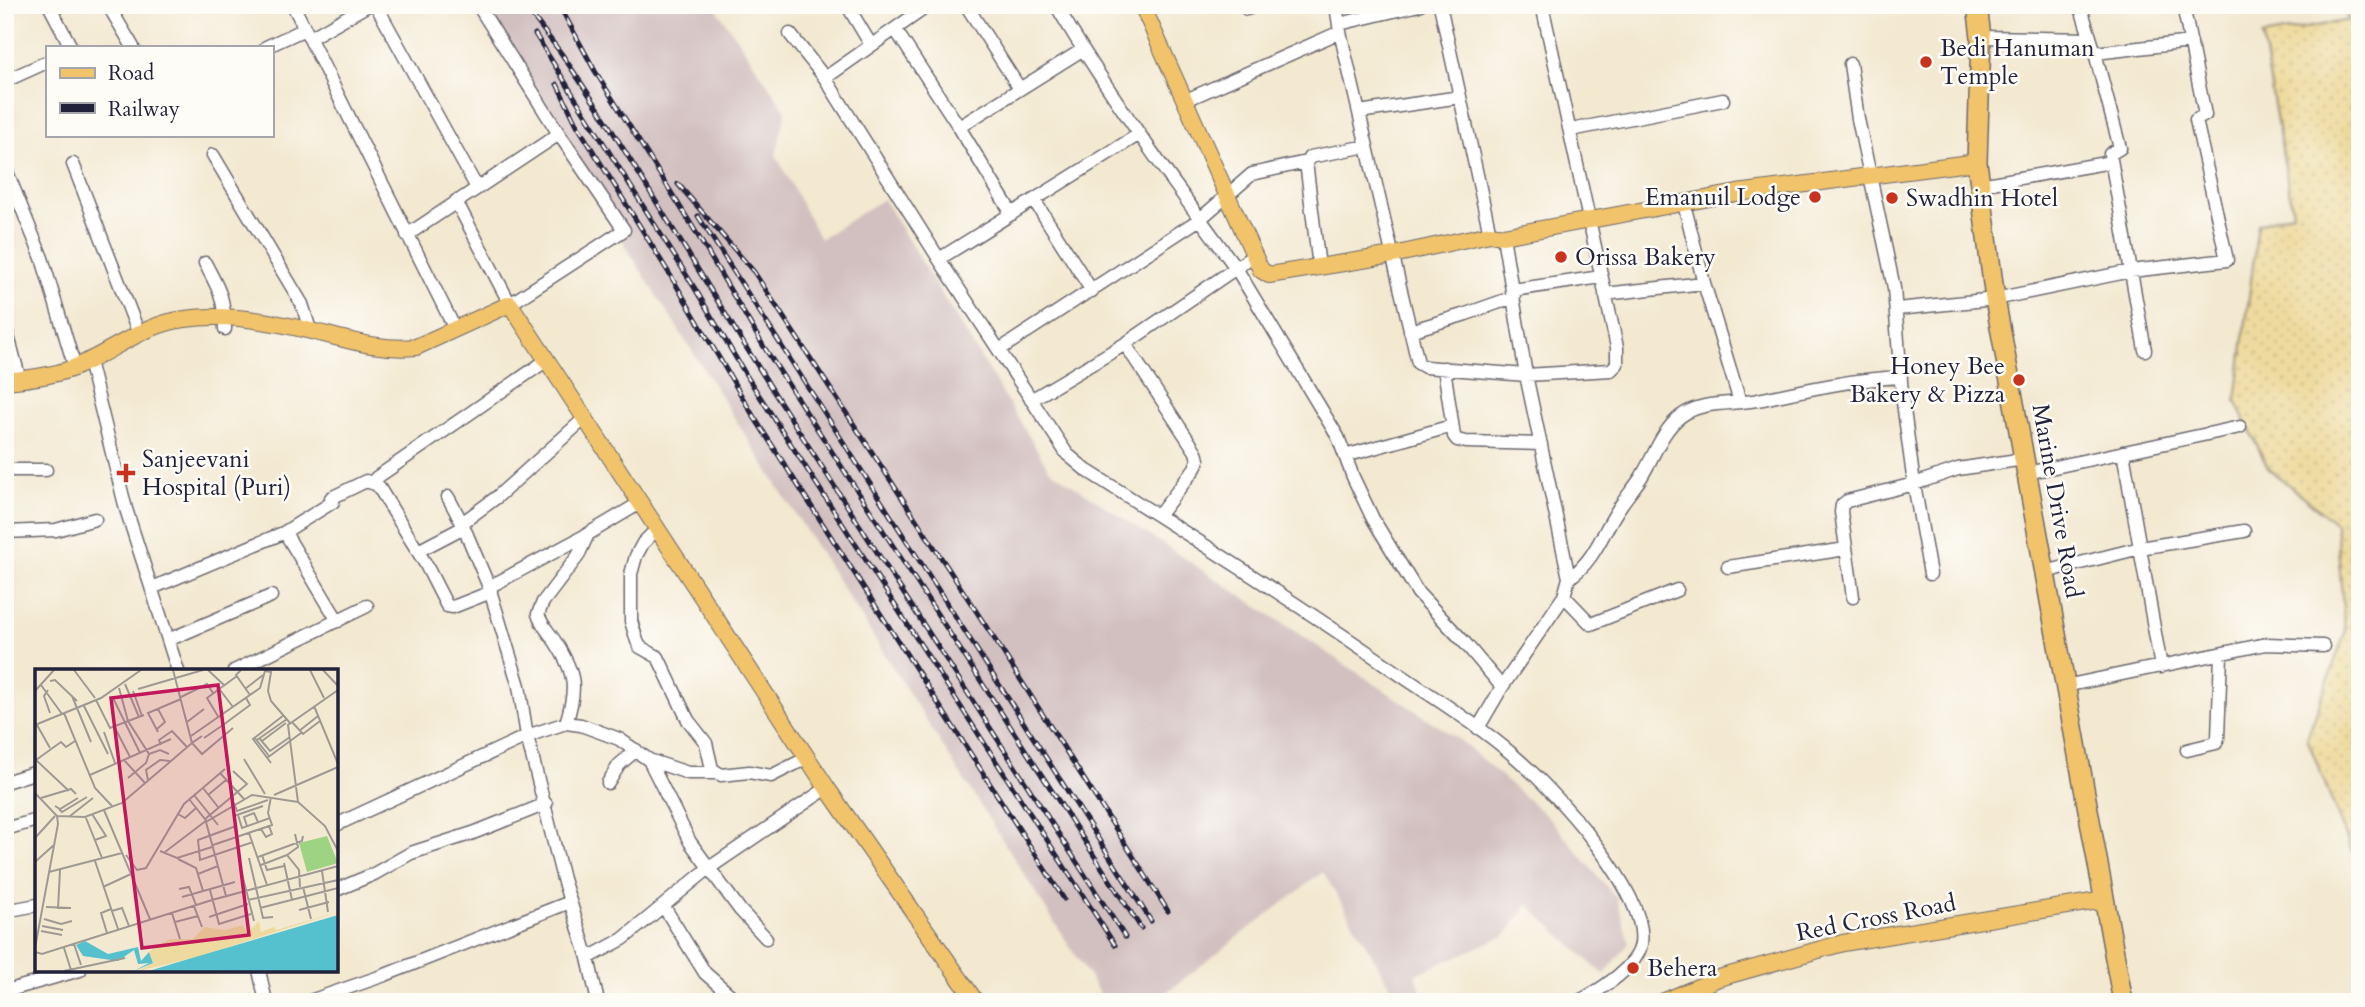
<svg xmlns="http://www.w3.org/2000/svg" width="2365" height="1007" font-family="Cardo,serif">
<defs>
<pattern id="sand-dots" width="8" height="8" patternUnits="userSpaceOnUse" patternTransform="scale(1.75)"><rect width="8" height="8" fill="#eeda9e"/><path d="M2 2h.1M6 6h.1" fill="none" stroke="#ccbb89" stroke-width="1.8" stroke-linecap="round"/></pattern>
</defs>
<rect width="100%" height="100%" fill="#fdfcf7"/>
<filter id="ink" filterUnits="userSpaceOnUse"><feTurbulence type="fractalNoise" baseFrequency=".0143" numOctaves="2"/><feDisplacementMap in="SourceGraphic" scale="14" xChannelSelector="R" yChannelSelector="G"/><feConvolveMatrix kernelMatrix="1 2 1 2 8 2 1 2 1" color-interpolation-filters="sRGB"/></filter>
<filter id="wash" filterUnits="userSpaceOnUse"><feTurbulence type="fractalNoise" baseFrequency=".00686" numOctaves="4" result="noise"/><feDisplacementMap in="SourceGraphic" scale="28" xChannelSelector="R" yChannelSelector="G"/><feGaussianBlur stdDeviation="1.57" result="paint"/><feColorMatrix in="noise" values="0 0 0 0 0 0 0 0 0 0 0 0 0 0 0 0 0 1.4 0 .05"/><feComposite in="paint" operator="in"/></filter>
<g filter="url(#wash)">
<rect width="100%" height="100%" fill="#f3e8d0"/>
<!-- railway -->
<path fill="#d2bfbf" d="M479,5H714L786,111L776,155L820,239L883,199L1049,469L1461,741L1550,819L1617,899L1629,943L1604,975L1528,905L1506,935L1416,974L1424,1002H1400L1323,872L1154,1002H1105L633,258Z"/>
<!-- sand -->
<path fill="url(#sand-dots)" stroke="#887e6c" stroke-width="2" d="M2339,5H2360V864L2351,849L2307,738L2345,633L2336,524L2268,468L2236,401L2258,224L2293,213L2262,36L2349,20Z"/>
</g>
<g filter="url(#ink)">
<g fill="none" stroke-linecap="round" stroke-linejoin="round">
<!-- minor casing -->
<g stroke="#6b676f" stroke-width="15">
<path id="minor" d="M49,5L71,47
M108,5L133,47
M293,5L455,329
M376,5L477,188
M847,5L871,45
M966,5L1020,89
M1242,5L1247,9L1259,5
M1336,5L1340,32L1418,363L1425,367L1526,375L1611,370L1617,364V347L1542,5
M1440,5L1490,234
M2080,5L2095,53L2120,148L2110,154L2145,350
M8,6L9,5
M1339,24L1419,5
M895,29L959,127L1012,214
M790,34L825,78L939,259L1067,454L1086,470C1189,535 1292,600 1392,669C1432,697 1476,723 1513,755C1550,786 1655,898 1640,948C1634,969 1596,993 1577,1002
M1981,37L2090,39
M310,38L368,5
M266,47L305,29
M2095,53L2191,42
M1850,64L1858,119L1894,288L1902,395L1914,484L1930,574
M825,78L929,5
M5,81L47,62
M1186,100L1340,32
M1359,112L1460,97
M959,127L1082,50
M1571,130L1723,100
M213,155L302,304L310,330
M73,164L139,334
M5,167L42,258L75,368
M1980,185L2111,162
M1034,200L1092,291
M456,201L510,304L624,230L559,134L478,5
M1684,204L1704,283L1740,402
M407,235L559,134
M1254,255L1236,268L1338,437L1353,477L1373,519L1418,593L1465,643L1502,687
M939,259L1138,135
M205,263C220,292 224,296 225,329
M1319,267L1306,162L1310,157L1367,146
M1513,290L1601,277
M1605,294L1704,283
M1897,309L1995,299L2131,271L2227,260L2196,120L2205,115L2183,5
M5,325L20,380
M1410,331L1466,314L1514,297
M1125,344L1196,452L1198,460L1195,468L1159,515
M999,350L1200,219L1252,174L1306,162
M89,361L126,509L178,671
M1444,368L1454,436L1457,440L1466,442L1541,444
M1031,400L1125,344L1236,268C1173,182 1110,97 1056,5
M2123,452L2161,667
M1345,456L1452,426
M5,470H46
M2027,473L2240,427
M448,497L462,523L489,587L519,686L527,736L563,879L588,958L598,1002
M331,498L366,481L375,484
M462,523L497,497L585,418
M657,529L643,543L636,556L631,574V621L637,641L640,647L658,657L688,720L706,743L712,769L721,775L749,772L771,776L807,758
M5,532L56,530L95,519
M283,533L333,502
M418,551L464,527
M1728,567L1846,549
M2045,572L2140,548L2244,531
M1569,578C1596,560 1603,530 1621,505C1627,496 1634,488 1640,479C1653,459 1661,431 1681,416C1702,400 1734,405 1758,400C1805,390 1852,379 1901,377
M489,587L588,534L640,503
M152,588L283,533L287,536L338,621
M491,592L453,607L447,606L425,563L375,481L376,478L547,360
M1564,596L1591,624L1677,590
M1853,597L1841,512L1842,505L1847,501L1914,484L1958,469L2024,459
M168,640L271,596
M234,671L367,606
M2065,686L2266,644L2323,646
M566,723C577,689 576,674 556,643C550,633 541,625 538,614L543,602L578,556L588,534
M1478,728L1502,687L1564,596L1569,578L1526,375L1503,236
M2187,750L2216,743L2218,738L2221,654
M649,760L688,773H715
M5,782L37,772
M608,783L619,765L636,750
M336,825L527,736L566,723L581,725L619,739L649,760L690,842L740,910L766,938
M5,829L37,820
M336,890L374,874L411,853L473,833L546,804
M664,907L705,973L738,1002
M5,911L37,905
M588,958L623,939L709,868L827,788
M259,970L266,1002
M6,991L80,970
M307,1002L385,975L570,902"/>
</g>
<!-- major casing -->
<g stroke="#6b676f" stroke-width="18">
<path id="major" d="M1142,5L1254,255L1261,270L1269,275L1393,255L1490,234L1503,236L1737,193L1977,162
M5,381C26,379 59,375 78,366C112,351 147,323 185,319C226,313 271,321 311,331C346,339 380,351 416,347L510,304L827,788L976,1002
M1662,1002L1719,978L1843,943L2104,900"/>
</g>
<!-- highway casing -->
<g stroke="#6b676f" stroke-width="22">
<path id="highway" d="M1977,5L1981,37L1977,162L1995,299L2123,1002"/>
</g>
<!-- minor -->
<use href="#minor" stroke="#fff" stroke-width="12"/>
<!-- major -->
<use href="#major" stroke="#f1c36a" stroke-width="16"/>
<!-- highway -->
<use href="#highway" stroke="#f1c36a" stroke-width="19"/>
<!-- rail casing -->
<g stroke="#22223b" stroke-width="5">
<path id="rail" d="M524,5L561,53L600,111L775,394L1125,937
M559,5L595,71L691,224L764,347L1141,928
M535,34L694,287L746,375L1115,945
M557,84L577,125L672,278L754,417L1064,899
M678,184L754,272L999,646L1168,911
M698,216L1151,921"/>
</g>
<!-- rail -->
<use href="#rail" stroke="#fdfcf7" stroke-width="2.5" stroke-dasharray="8" stroke-linecap="butt"/>
</g>
</g>
<!-- markers -->
<g fill="#c8321e" stroke="#fdfcf7" stroke-width="2.5">
<circle cx="1926" cy="62" r="7"/>
<circle cx="1815" cy="197" r="7"/>
<circle cx="1892" cy="198" r="7"/>
<circle cx="1561" cy="257" r="7"/>
<circle cx="2019" cy="380" r="7"/>
<path d="M122.5 462.5h7v7h7v7h-7v7h-7v-7h-7v-7h7z"/>
<circle cx="1633" cy="968" r="7"/>
</g>
<g text-anchor="middle" dominant-baseline="central" stroke-width="5" stroke-linejoin="round" paint-order="stroke">
<!-- poi labels -->
<g font-size="24" fill="#22223b" stroke="#fdfcf7" text-anchor="start">
<text x="1940" y="48">Bedi Hanuman<tspan x="1940" dy="28">Temple</tspan></text>
<text x="1801" y="197" text-anchor="end">Emanuil Lodge</text>
<text x="1906" y="198">Swadhin Hotel</text>
<text x="1575" y="257">Orissa Bakery</text>
<text x="2005" y="366" text-anchor="end">Honey Bee<tspan x="2005" dy="28">Bakery &amp; Pizza</tspan></text>
<text x="142" y="459">Sanjeevani<tspan x="142" dy="28">Hospital (Puri)</tspan></text>
<text x="1647" y="968">Behera</text>
</g>
<!-- street labels -->
<g font-size="24" fill="#22223b" stroke="#fdfcf7">
<text transform="translate(2057 501) rotate(80)">Marine Drive Road</text>
<text transform="translate(1876 918) rotate(-11)">Red Cross Road</text>
</g>
</g>
<!-- overview -->
<g transform="translate(35 669)">
<rect width="303" height="303" fill="#f3e8d0"/>
<path d="M303,243L162,288L103,302L118,294L114,283L123,276L135,270H158L169,258L190,261L208,256L212,264L224,252L226,263L239,258L241,261Z" fill="#eeda9e"/>
<path d="M292,167L303,194L272,203L264,174Z" fill="#9ed383"/>
<path d="M303,246V302H114L140,294ZM50,272L73,285L103,278L106,292L114,283L118,294L99,302L114,294L103,295L99,281L83,292L48,287L41,276Z" fill="#55c1ce"/>
<path fill="none" stroke="#9f9994" stroke-width="2" d="M39,1L60,29M173,1L190,17M206,1L201,6L215,26M275,1L289,29M288,1L303,17M15,12L20,11L42,32M90,15L104,48M6,16L27,45M182,17L198,38M84,19L93,52L114,85L111,94L93,109M103,20L168,1M210,20L228,6M13,21L9,27L15,44M303,21L253,56L263,133L290,157L303,182M0,22L19,1M98,22L107,47M37,27L56,73M146,28L172,15L178,24M78,29L105,84M61,31L75,59L109,46M49,37L73,85M279,37L303,95M29,44L60,119L77,137M184,49L172,29L202,7M152,53L169,40M257,53L268,65L285,52M0,56L66,29L106,1M2,56L15,79M188,56L215,36L211,29M79,57L95,88M122,60L130,53L123,40M264,62L283,47M69,63L80,94M123,63L113,44L146,30M156,67L225,19L230,2L236,3L233,22L236,32L255,54M167,67L157,74L167,85L198,59M169,69L188,56M220,69L234,87M225,70L235,82L255,68M222,71L252,50M227,72L251,54M126,76L124,71L137,62L152,78M114,85L125,81L134,85M232,89L266,64M209,90L230,125M1,91L26,73L31,78L40,72M1,91L34,122M89,91L110,114M236,94L218,70L249,46M185,104L209,130M55,106L136,70M113,111L111,101L125,91L135,92M168,119L183,138M0,124L22,147L23,155L0,279M159,126L183,156M173,126L191,111M239,126L303,98M6,129L36,120L41,125M154,130L170,150L212,115L198,102M199,134L202,142L233,131M20,137L25,140L43,129M24,140L27,143L52,128M69,141L115,250M57,145L71,167L60,171M143,145L150,149L161,139M203,146L207,159L235,149M22,147L50,148L87,134L157,74L138,1M35,147L58,129M51,149L67,189M212,157L209,148L219,144L223,153M226,160L231,168L237,165L234,157M214,164L232,216M0,169L20,147M218,173L165,191L163,171L201,157L199,147L228,137M178,176L237,156L233,144L236,128M125,182L142,189L177,178M130,183L172,151M91,186L102,201L111,199L149,135L190,100M227,186L232,201L249,197M252,186L263,178L260,165M223,188L267,172L268,167M214,189L228,249L238,248M143,190L161,199L168,222M60,192L83,260M0,193L20,175M249,194L257,231M226,196L252,186L264,201L265,218M205,197L219,252M287,202L293,243M14,203L87,184M163,205L183,197M68,218L96,205M268,218L276,250M144,220L154,218L161,236M175,221L184,255L216,245M191,227L171,153L217,126L263,133M147,228L200,213M213,231L303,211M159,237L167,258M11,238L36,239M225,239L303,219M23,240L25,201M264,241L294,233M77,242L87,239L94,257M137,244L145,270M174,248L213,235M9,250L26,255L37,252M140,253L163,247M7,257L28,261M6,262L27,266M72,264L66,244L76,240M39,275L46,296M29,279L36,301M0,283L7,285L177,231L303,197M29,302L90,289"/>
<path fill="#c2185b" fill-opacity="0.15" stroke="#c2185b" stroke-width="3.5" d="M183,16L214,266L107,279L76,29Z"/>
<rect width="303" height="303" fill="none" stroke="#22223b" stroke-width="3.5"/>
</g>
<!-- margin -->
<rect width="2365" height="1007" fill="none" stroke="#fdfcf7" stroke-width="28"/>
<!-- legend -->
<rect x="46" y="46" width="228" height="91" fill="#fdfcf7" stroke="#a5a5ac" stroke-width="2"/>
<rect x="60" y="68" width="35" height="10" fill="#f1c36a" stroke="#a5a5ac" stroke-width="2"/>
<text x="108" y="80" font-size="21" fill="#22223b">Road</text>
<rect x="60" y="103" width="35" height="10" fill="#22223b" stroke="#a5a5ac" stroke-width="2"/>
<text x="108" y="116" font-size="21" fill="#22223b">Railway</text>
</svg>
